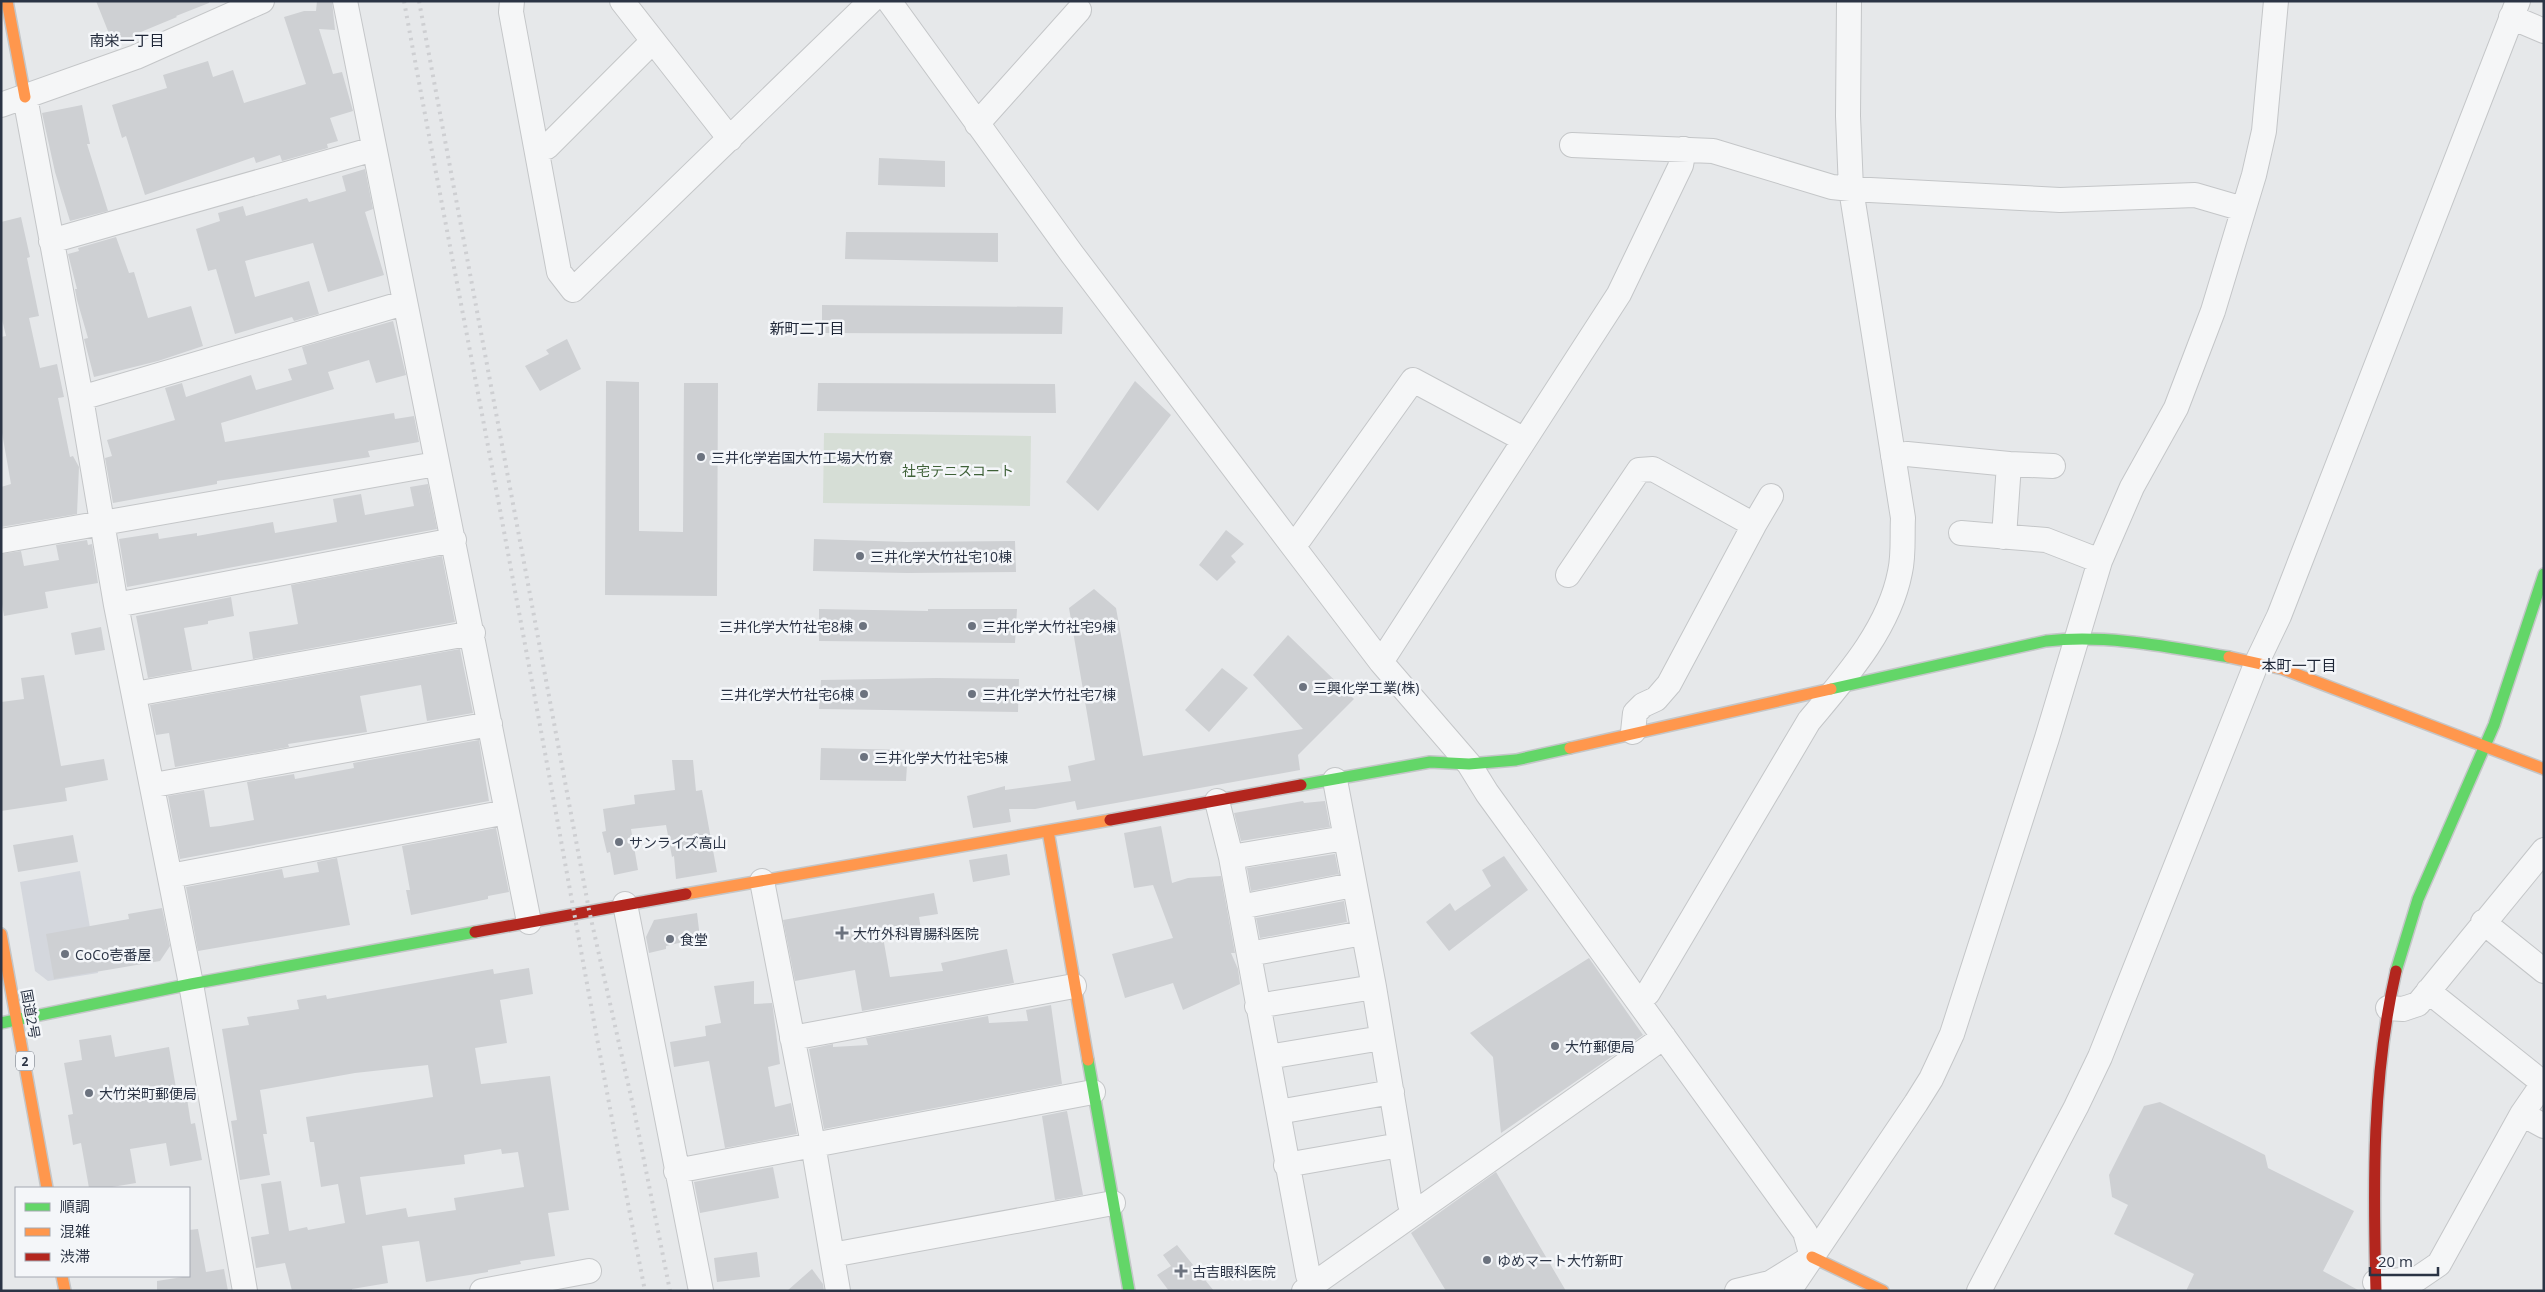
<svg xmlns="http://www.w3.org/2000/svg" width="2545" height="1292" font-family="'Open Sans','Noto Sans JP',sans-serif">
<rect width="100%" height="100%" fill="#e6e8ea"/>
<!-- built -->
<path fill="#d4d7dd" d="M80,871L98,973L48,981L35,971L20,882Z"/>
<!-- green -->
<path fill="#d6ded6" d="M824,433L1031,436L1030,506L823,503Z"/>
<!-- building -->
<path fill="#ced0d3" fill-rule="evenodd" d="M96,1H209V3L176,16L177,17L136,34L137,37L114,46Z
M317,1H332L335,30L319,29L333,74L342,72L353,111L330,118L338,141L327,144L328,148L282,161L280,155L256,163L254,157L145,195L126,136L122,138L112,105L167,88L163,75L208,61L213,77L233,70L244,103L306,84L284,17L304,11H316Z
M82,105L90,144H87L108,211L70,221L55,172L42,113Z
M879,158L945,161V187L878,185Z
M365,169L373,209L365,212L384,275L328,292L313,243L245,261L255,297L309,281L319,314L294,321L292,317L235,334L216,269L208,271L196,229L220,221L218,213L243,206L246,216L307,198L309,202L346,191L342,176Z
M21,217L30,257L27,258L39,316L29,318L40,368L57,364L64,397L58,398L70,457L73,456L79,467L77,514L1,527V487L11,484L1,427V337L6,336L1,315V222Z
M846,232L998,233V262L845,259Z
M116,237L129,273L134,272L148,318L191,306L203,346L158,361L94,377L84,339L88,338L77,300L75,289H77L68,254L79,251L78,248Z
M822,305L1063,307L1062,334L822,333Z
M393,321L406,375L376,383L369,360L328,372L334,389L221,423L225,442L394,413L395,419L414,416L419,442L368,451L370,457L217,481V484L113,503L105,458L112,456L107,440L175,420L165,388L182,383L186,397L251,375L256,390L292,380L288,369L307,364L302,347Z
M567,339L581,369L540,391L525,366L549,354L546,350Z
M606,381L639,382V531L683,532L684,383H718L717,596L605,595Z
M1135,381L1171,415L1098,511L1066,482Z
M818,383L1055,384L1056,413L817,411Z
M428,484L437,529L127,587L119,539L158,533L159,539L197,533V536L273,522L275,533L337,522L333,499L361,494L365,515L414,506L410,487Z
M1226,530L1244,544L1231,556L1236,562L1217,581L1199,565Z
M814,539L906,542L1015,541L1016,572L907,573L813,571Z
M87,540L88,545L92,544L98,583L45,592L48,608L4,616L1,598V554L21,551L24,566L59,560L56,545Z
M442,556L455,622L253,659L249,632L298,624L291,585Z
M1094,589L1116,608L1143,756L1303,729L1253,675L1288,635L1354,699L1298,755L1300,770L1077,810L1075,801L1035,809H1009L1011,822L973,828L967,796L1005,786V790L1071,781L1068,766L1095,760L1069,608Z
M231,597L234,616L208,621V624L184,628L192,670L148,678L136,616Z
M819,609L928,611V609H1017L1015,643L819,641Z
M101,627L105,650L75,655L71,633Z
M460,649L473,713L427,721L421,685L360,696L367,732L288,744L289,747L175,767L169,733L156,735L150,705Z
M1222,668L1248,688L1209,732L1185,710Z
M44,675L61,766L104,759L108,780L65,788L67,801L1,811V702L24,699L21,678Z
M936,678L1019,679L1018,712L819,709L821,680Z
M479,740L489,801L180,859L168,796L204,790L210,827L220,826L254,820L247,782L294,774L295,779L354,768L353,763Z
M821,748L908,750L906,781L820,780Z
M672,760H693L696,791L702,790L717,872L676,879L674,856L672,857L666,825L631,829L638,870L614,875L610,852L607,853L602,832L606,831L603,809L635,804L634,795L675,790Z
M1303,801L1304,803L1325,801L1330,827L1241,841L1234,813Z
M1161,826L1172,883L1188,878L1221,876L1235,953H1231L1238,969L1240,984L1183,1010L1173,983L1125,998L1112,954L1173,938L1153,885L1134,888L1124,833Z
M496,828L509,892L488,896V899L411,915L406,890H410L402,846Z
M73,835L78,862L18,872L13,845Z
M1007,854L1010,875L973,882L969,860Z
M1335,854L1339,874L1251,891L1247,868Z
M1504,856L1528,890L1449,951L1426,922L1450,903L1455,911L1491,886L1482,870Z
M337,858L350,925L198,951L186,887L282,869L284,878L319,872L317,862Z
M934,893L938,914L919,917L921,929L883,937L890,977L943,971L941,963L1007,949L1014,983L862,1011L855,970L795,981L783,920Z
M1344,901L1347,922L1260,938L1256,918Z
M162,908L170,946L160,961L54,979L46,934L129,919L128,914Z
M697,913L700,938L666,946V949L649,953L646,937L654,920Z
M1589,958L1643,1035L1501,1133L1493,1057L1470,1033Z
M529,968L533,994L500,1000L507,1043L475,1048L481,1084L550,1076L569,1210L548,1213L555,1256L520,1261L521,1264L488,1270V1272L426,1282L419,1241L382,1246L388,1283L352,1289V1291H292L285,1263L256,1268L251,1237L269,1234L261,1184L281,1181L289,1231L307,1227L308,1230L345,1223L338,1184L321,1187L314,1142H310L306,1117L433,1097L428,1065L355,1073L260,1090L267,1134H263L270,1175L240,1180L231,1121L237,1120L222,1029L249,1025L247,1017L299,1009L297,1000L326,995L327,999L493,969L494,974ZM501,1149L502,1154L518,1152L524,1187L454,1198L456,1210L408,1217L406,1208L366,1215L360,1177L465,1164L464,1155Z
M754,981V1004L772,1003L773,1009L780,1064L768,1067L775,1107L791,1103L797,1134L725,1148L709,1061L674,1067L670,1042L706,1036L705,1026L721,1023L714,986Z
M1051,1005L1062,1084L824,1129L809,1049L833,1044V1047L868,1045L866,1038L988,1016L989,1023L1028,1021L1026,1010Z
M111,1035L115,1057L169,1047L177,1094L186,1092L191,1124L195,1123L202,1160L170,1166L166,1143L130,1149L136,1183L106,1188H89L81,1143L73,1145L68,1115L73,1114L64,1063L82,1060L79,1040Z
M2160,1102L2265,1155L2268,1168L2354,1211L2323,1271L2360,1291H2186L2194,1274L2114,1234L2128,1205L2112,1197L2109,1175L2144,1106Z
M1067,1111L1083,1195L1055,1200L1042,1116Z
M773,1167L779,1198L700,1213L694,1182Z
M1496,1172L1566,1291H1446L1411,1233Z
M198,1229L206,1272L224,1269L228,1291H157V1281L189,1276V1230Z
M1177,1245L1214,1291H1169L1157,1275L1171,1266L1163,1255Z
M757,1252L760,1277L717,1282L714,1258Z
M812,1269L823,1284L824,1291H787Z"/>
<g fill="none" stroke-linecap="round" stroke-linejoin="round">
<!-- street casing -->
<g stroke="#c4c6c8" stroke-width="26">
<path id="street" d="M345,1L529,922
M512,1L511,12L559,272L573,290L871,1
M622,1L730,139
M889,1L1072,254L1292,545L1381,662L1469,764L1487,793L1805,1232L1812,1257
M2511,17L2544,31
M25,97L81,398L116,605L191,984L245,1291
M1,105L136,57L262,1
M977,124L1079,10
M1572,145L1713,151L1832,187L1851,189L2060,200L2195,195L2243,209
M537,148L547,147L652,42
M51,241L374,149
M81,398L404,303
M1893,456L1907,454L2009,464
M1961,533L2046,540L2100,561
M2004,537L2009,464L2053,466
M1,541L436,464
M1292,545L1300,538L1413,380L1523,439
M1568,575L1639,470L1653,469L1754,525L1771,496
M116,605L454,540
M1381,662L1619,294L1681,165L1684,149
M135,694L473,633
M1633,732L1635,713L1643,705L1656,699L1669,684L1754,525
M1335,780L1374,987L1410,1204L1415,1213
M154,785L490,724
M1217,801L1231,857L1308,1275L1314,1284
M1231,857L1345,838
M170,876L507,812
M762,881L813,1144L838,1291
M625,904L701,1291
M1240,907L1353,885
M2483,922L2544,971
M1249,954L1363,933
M2428,991L2543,1083
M1639,1000L1648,993L1809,721C1846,677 1889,629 1900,572C1904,555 1902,535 1903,518L1851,189L1848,116L1849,1
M1257,1006L1374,987
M2388,1008L2403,1009L2418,1004L2544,850
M792,1038L1074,986
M1268,1057L1382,1038
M1278,1112L1392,1092
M2522,1114L2544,1126
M1286,1165L1400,1145
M676,1171L1093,1092
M832,1255L1113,1203
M2375,1282L2417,1279L2439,1264L2522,1114L2544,1082
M482,1291L589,1271
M1304,1291L1664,1037
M1737,1291L1770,1283L1804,1262
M1789,1291L1916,1103L1931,1079L1952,1034L2047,738L2100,561L2132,487L2176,408L2213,311L2254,175L2264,131L2276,1
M1979,1291L2076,1107L2100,1057L2257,662L2279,616L2518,1"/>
</g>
<!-- fast casing -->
<g stroke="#c4c6c8" stroke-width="14">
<path id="fast" d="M1831,689L2046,641C2107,634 2169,647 2229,657
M1301,785L1430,762L1469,764L1516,760L1570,748
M2396,971L2418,899L2494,725L2544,574
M1,1023L191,984L475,932
M1088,1060L1129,1291"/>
</g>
<!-- slow casing -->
<g stroke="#c4c6c8" stroke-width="14">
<path id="slow" d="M7,1L25,97
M2229,657L2283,669L2544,769
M1570,748L1831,689
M1048,831L1088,1060
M686,894L1110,820
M1,934L47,1188
M1812,1257L1883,1291
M62,1276L65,1291"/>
</g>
<!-- jam casing -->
<g stroke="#c4c6c8" stroke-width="14">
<path id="jam" d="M1110,820L1301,785
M475,932L686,894
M2376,1291C2373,1184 2372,1076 2396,971"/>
</g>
<!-- street -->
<use href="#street" stroke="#f5f6f7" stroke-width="24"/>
<!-- fast -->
<use href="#fast" stroke="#63d668" stroke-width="11"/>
<!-- slow -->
<use href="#slow" stroke="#ff974d" stroke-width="11"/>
<!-- jam -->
<use href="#jam" stroke="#b3261e" stroke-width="11"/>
<!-- rail -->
<path stroke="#cecfd2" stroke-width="4" stroke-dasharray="2.5 5" stroke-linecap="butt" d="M404,1C440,198 479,394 515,591C559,824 599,1058 645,1291
M419,1L589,910L634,1110L670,1291"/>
</g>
<!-- markers -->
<g fill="#6c737f" stroke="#f4f6f9" stroke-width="2">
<circle cx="701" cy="457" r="5"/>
<circle cx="860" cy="556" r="5"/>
<circle cx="863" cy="626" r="5"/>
<circle cx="972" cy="626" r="5"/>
<circle cx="1303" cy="687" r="5"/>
<circle cx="864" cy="694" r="5"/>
<circle cx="972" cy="694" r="5"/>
<circle cx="864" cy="757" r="5"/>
<circle cx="619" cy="842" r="5"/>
<path d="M839.5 925.5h5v5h5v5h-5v5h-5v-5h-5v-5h5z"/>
<circle cx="670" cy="939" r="5"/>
<circle cx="65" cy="954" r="5"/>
<circle cx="1555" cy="1046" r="5"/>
<circle cx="89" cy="1093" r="5"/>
<circle cx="1487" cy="1260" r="5"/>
<path d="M1178.5 1263.5h5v5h5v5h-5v5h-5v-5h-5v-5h5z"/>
</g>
<g text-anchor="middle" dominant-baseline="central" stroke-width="5" stroke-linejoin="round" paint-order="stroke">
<!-- shield labels -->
<rect fill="#f4f6f9" stroke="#676e7b" stroke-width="1" x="16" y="1051.5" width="18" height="19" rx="4"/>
<g font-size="12" font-weight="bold" fill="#2b3445">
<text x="25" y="1061">2</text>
</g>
<!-- poi labels -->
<g font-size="14" fill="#2b3445" stroke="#f4f6f9" text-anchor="start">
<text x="711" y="457">三井化学岩国大竹工場大竹寮</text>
<text x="870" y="556">三井化学大竹社宅10棟</text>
<text x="853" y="626" text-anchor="end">三井化学大竹社宅8棟</text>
<text x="982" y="626">三井化学大竹社宅9棟</text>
<text x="1313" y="687">三興化学工業(株)</text>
<text x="854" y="694" text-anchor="end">三井化学大竹社宅6棟</text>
<text x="982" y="694">三井化学大竹社宅7棟</text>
<text x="874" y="757">三井化学大竹社宅5棟</text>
<text x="629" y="842">サンライズ高山</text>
<text x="853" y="933">大竹外科胃腸科医院</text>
<text x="680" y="939">食堂</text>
<text x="75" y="954">CoCo壱番屋</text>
<text x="1565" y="1046">大竹郵便局</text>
<text x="99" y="1093">大竹栄町郵便局</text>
<text x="1497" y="1260">ゆめマート大竹新町</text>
<text x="1192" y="1271">古吉眼科医院</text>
</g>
<!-- park labels -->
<g font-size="14" fill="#3f6138" stroke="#f4f6f9">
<text x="958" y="470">社宅テニスコート</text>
</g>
<!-- street labels -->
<g font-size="14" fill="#2b3445" stroke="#f4f6f9">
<text transform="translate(31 1014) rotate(80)">国道2号</text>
</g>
<!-- neighbourhood labels -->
<g font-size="15" fill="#1d2536" stroke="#f4f6f9">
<text x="127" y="40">南栄一丁目</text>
<text x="807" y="328">新町二丁目</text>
<text x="2299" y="665">本町一丁目</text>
</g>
</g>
<!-- border -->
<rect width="2545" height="1292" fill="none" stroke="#2b3445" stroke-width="5"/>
<!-- legend -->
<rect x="15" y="1187" width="175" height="90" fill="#f4f6f9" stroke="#a4a8b1"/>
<rect x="25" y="1203" width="25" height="8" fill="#63d668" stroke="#a4a8b1"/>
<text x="60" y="1212" font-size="15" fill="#2b3445">順調</text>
<rect x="25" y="1228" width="25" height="8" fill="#ff974d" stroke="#a4a8b1"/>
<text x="60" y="1237" font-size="15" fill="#2b3445">混雑</text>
<rect x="25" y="1253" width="25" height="8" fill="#b3261e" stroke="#a4a8b1"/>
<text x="60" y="1262" font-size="15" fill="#2b3445">渋滞</text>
<!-- scale -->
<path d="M2370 1267v8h68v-8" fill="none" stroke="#2b3445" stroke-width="2.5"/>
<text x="2378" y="1267" font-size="15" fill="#2b3445" stroke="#f4f6f9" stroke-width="4" paint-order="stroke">20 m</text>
</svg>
